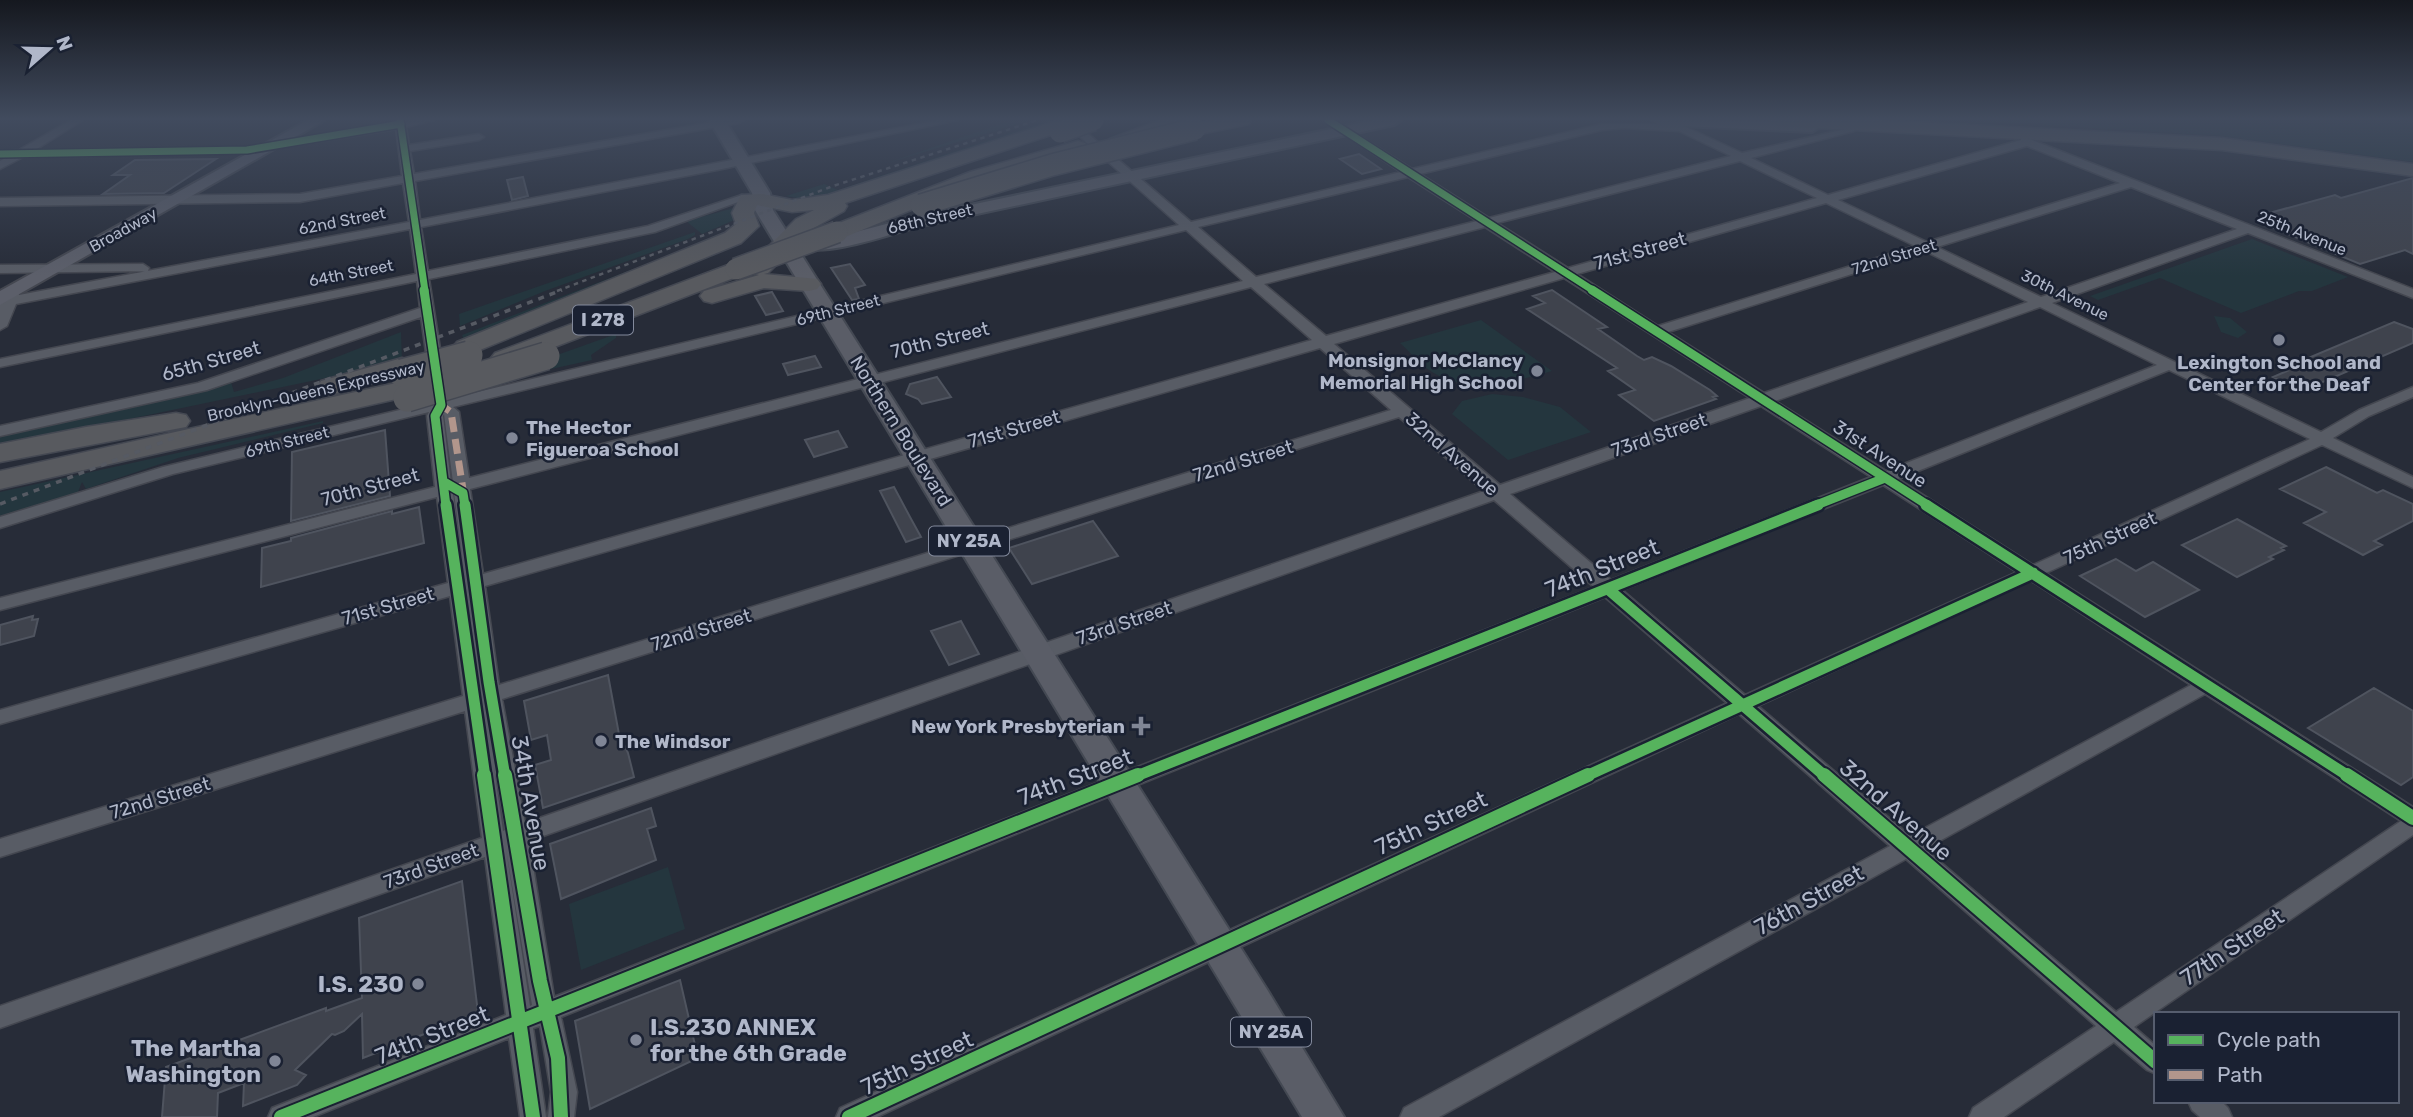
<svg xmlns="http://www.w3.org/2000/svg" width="2413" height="1117" font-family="Rubik,sans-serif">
<rect width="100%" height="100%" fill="#272c38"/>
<!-- green -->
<path fill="#24363e" d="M1017,120H1031L884,164L1004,123Z
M1049,120L1055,125L814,201L786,196L824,184L838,190Z
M1969,120H2413V162L2222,136Z
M734,208L739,218L702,234L686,221Z
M695,232V235L688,239L545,291L460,326L459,314Z
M711,239L465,342L462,335Z
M2252,239L2348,277L2312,291H2299L2241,313L2160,278L2098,300L2090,296Z
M2214,316L2230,318L2247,332L2238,338L2221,332Z
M1481,320L1552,371C1513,382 1470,395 1432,372C1420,365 1410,352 1400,343Z
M401,332L402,362L0,446V435L145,405L231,382L234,392L283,378Z
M616,334V338L591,355L592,360L465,388Z
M1492,394L1523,397L1560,407L1591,432L1508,460L1452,414L1462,401Z
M323,421V423L178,458L86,489L82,482L78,492L0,518V492Z
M668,867L685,929L581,970L569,904Z"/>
<!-- building -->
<path fill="#3f434d" stroke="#4f545f" stroke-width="2" d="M1359,154L1381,169L1362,174L1340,159Z
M216,159L164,193L103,194L130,175H113L135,160Z
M523,177L528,196L512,200L507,180Z
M2413,178V254L2405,250L2360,264L2257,221L2276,216L2270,214L2273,212L2335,195L2341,198Z
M850,264L865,285L855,288L859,299L852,300L831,268Z
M1552,290L1607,327L1598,329L1637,356L1644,360L1652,357L1671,366L1710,390L1717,396L1713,397L1716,399L1654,421L1619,395L1635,390L1608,371L1617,368L1527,309L1545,303L1533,296Z
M772,292L783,311L766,315L755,296Z
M2394,322L2413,329V343L2316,385L2312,383L2298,389L2273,377L2287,371L2282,369Z
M815,356L821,367L788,375L783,364Z
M937,377L951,397L922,404L918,399L906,394L910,384Z
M385,430L390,496L291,521L292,452Z
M838,431L847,447L814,457L805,440Z
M2326,467L2377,493L2383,490L2413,504V521L2374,541L2382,545L2363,555L2304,523L2326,512L2280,489Z
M894,487L910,517L921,537L906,542L880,491Z
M419,507L424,543L261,587L262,548L291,541V538L392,511V514Z
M2237,519L2286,546L2281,548L2284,550L2269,557L2273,559L2237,577L2182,545Z
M1093,521L1118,556L1032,584L1009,548Z
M2116,559L2136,571L2153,562L2199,590L2145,617L2080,576Z
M33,616L32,620L38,619L34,636L0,645V625Z
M961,621L979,654L949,665L931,631Z
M608,675L621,745L625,746L628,753L634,777L543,808L535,765L551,760L547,735L531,740L524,701Z
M2374,688L2413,711V777L2401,785L2308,728Z
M651,808L656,826L647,829L656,860L561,899L550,844Z
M462,881L478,1013L363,1058L362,1014L344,1031L335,1035L332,1034L295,1070L306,1075L297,1085L243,1106L244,1083L218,1093L217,1117H162L166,1067L326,1008V1011L362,998L359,918Z
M680,980L698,1058L590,1109L575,1021Z"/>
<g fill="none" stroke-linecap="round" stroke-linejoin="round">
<!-- street casing -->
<g stroke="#444750" stroke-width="3">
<path id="street" d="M71,120H83L35,150L247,147L395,122V120H434L406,127L409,145L479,134L484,137L479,140L410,151L414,174L724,120H744L739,123L415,181L420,220L939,120H958L717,170L421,227L428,271L648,226L742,195L752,197L655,232L429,279L448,399L1179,225L1061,120H1072L1191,222L1401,172L1323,120H1334L1412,169L1602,124H1668L1673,121L1742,153L1854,127V131L1751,158L1828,195L2021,140V136H2029L2032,140L2413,289V298L2248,233L2052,303L2321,432L2359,410L2413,387V397L2369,416L2333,438L2413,477V488L2322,445L2046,573L2413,807V835L2134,1027L2156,1046V1074L2147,1070L2114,1042L2004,1117H1969L1973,1108L2096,1026L1906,859L1439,1117H1400L1404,1108L1890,846L1739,714L877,1117H836L840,1108L1727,703L1605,597L561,1017L577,1092L574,1117H548L551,1092L540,1026L533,1028L546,1117H520L509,1038L313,1117H268L272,1108L506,1015L485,857L0,1028V1006L482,838L465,711L0,857V839L463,696L450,596L0,724V710L448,583L437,497L0,610V598L435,487L427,416L429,412L173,474L0,528V517L163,467L433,402L421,317L207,390L0,436V426L198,383L420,308L417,281L0,367V359L416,274L410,229L16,304L7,326L0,330V299L13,290L18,291L19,295L409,222L403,183L300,202L0,206V198L300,194L402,176L396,129L247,153L23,157L0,169V161L7,157H0V151L19,150ZM1624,128L1679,131L1731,156L1489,218L1420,174L1602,130ZM2027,146L2120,183L1927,242L1838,200ZM1740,161L1817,198L1568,268L1497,223ZM1408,177L1477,221L1256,277L1198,227ZM2131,187L2237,229L2041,297L1937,247ZM1826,203L1915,246L1658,326L1577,274ZM1485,227L1555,272L1326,336L1264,284ZM1186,230L1243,281L469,478L459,412L453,407ZM1925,251L2028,302L1764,393L1668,332ZM1564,278L1750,398L1500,485L1334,344ZM1251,287L1312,340L483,574L470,489ZM2040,307L2157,365L1886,471L1775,401ZM1320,348L1391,410L499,685L485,586ZM2169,370L2310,439L2033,565L1898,479ZM1761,406L1871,477L1611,580L1510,494ZM444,414L453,482L451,483L443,416ZM1399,417L1484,491L525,823L502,699ZM1883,485L2017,572L1745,695L1622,590ZM453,493H454L465,579ZM1494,500L1594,587L554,997L529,841ZM2030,580L2191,685L1910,836L1758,706ZM2205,694L2401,821L2116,1012L1925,849ZM494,767L505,830L503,831ZM506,849L532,1005L530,1006Z
M143,264L149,268L148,271L0,273V265Z
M2188,1101H2221L2228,1108L2232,1117H2200L2192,1110Z"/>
</g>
<!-- secondary casing -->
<g stroke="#444750" stroke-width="4">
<path id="secondary" d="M308,120H325L0,305V291Z
M1656,120H1671L1664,124Z"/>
</g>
<!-- primary casing -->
<g stroke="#444953" stroke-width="4">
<path id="primary" d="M709,120H725L770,193L773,210L1268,991L1344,1117H1302L755,210L752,193Z
M1374,120H1402L1394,125L916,227C895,233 812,262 798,244L807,238L844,235L913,217Z
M1651,120L1812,122L1820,127L1812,132L1659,125Z"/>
</g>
<!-- highway casing -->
<g stroke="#444852" stroke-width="3">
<path id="highway" d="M1161,120H1186L1184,124L1124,147L1117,149L1107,143L1110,139Z
M1215,120H1251L1249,124L1195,135L1185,129L1188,125Z
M1768,120H1874L2222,138L2413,164V176L2222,150L1777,126Z
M1056,121L1063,123L1066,127L1063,131L845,203L847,206L844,211L812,229L768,273L764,274L817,279L821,284L817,289L809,291L764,288L712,303L704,301L700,296L704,291L759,275L752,273L748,268L752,263L796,219L814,210L792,212L757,205L754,213L759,226L741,243L475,352L466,355L457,352L453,347L457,342L725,233L736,224L732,213L741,195L762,194L792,200L828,195Z
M1078,141L1085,143L1088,147L1085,151L984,180L845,237H829L826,232L829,227L970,172Z
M736,262L744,264L748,269L744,274L513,363L504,366L495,363L491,358L495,353Z
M402,358L411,360L415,366L411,372L330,395L321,393L317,387L321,381Z
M405,381L414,383L418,389L414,395L0,489V471Z
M176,413L186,415L190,421L186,427L0,462V444L86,427Z"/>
</g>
<!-- street -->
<use href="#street" fill="#585c65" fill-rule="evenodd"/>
<!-- secondary -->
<use href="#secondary" fill="#5c5f6a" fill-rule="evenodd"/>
<!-- primary -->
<use href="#primary" fill="#5a5d67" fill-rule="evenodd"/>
<!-- highway -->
<use href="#highway" fill="#585a5f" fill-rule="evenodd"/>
<!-- rail-far1 -->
<path stroke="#565a63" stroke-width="2.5" stroke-dasharray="4.5 4.5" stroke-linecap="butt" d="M557,291L833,186L1038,120"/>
<!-- rail -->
<path stroke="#565a63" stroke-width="3.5" stroke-dasharray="6 6" stroke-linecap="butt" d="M0,504L562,290"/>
<!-- highway-bridge-far1 casing -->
<g stroke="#444852" stroke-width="24" stroke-linecap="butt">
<path id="highway-bridge-far1" d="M1060,132L1093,120
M921,205L1052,165L1195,129
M736,269L837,232"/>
</g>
<!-- highway-bridge casing -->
<g stroke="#444852" stroke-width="30" stroke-linecap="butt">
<path id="highway-bridge" d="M402,373L469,355
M407,398L546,356"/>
</g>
<!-- highway-bridge-far1 -->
<use href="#highway-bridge-far1" stroke="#585a5f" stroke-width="21"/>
<!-- highway-bridge -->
<use href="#highway-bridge" stroke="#585a5f" stroke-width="27"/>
<!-- quiet -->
<path stroke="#b2968c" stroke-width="7" stroke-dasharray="15 7" stroke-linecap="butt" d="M439,409L441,405L451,412L464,496"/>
<!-- cycleway-far3 casing -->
<g stroke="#1a2132" stroke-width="10">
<path id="cycleway-far3" d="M400,120L425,291
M1328,120L1594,291
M0,154L247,150L401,124"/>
</g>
<!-- cycleway-far2 casing -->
<g stroke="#1a2132" stroke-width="12">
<path id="cycleway-far2" d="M424,290L441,405L435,416L446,506
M1592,290L1929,506
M444,482L463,493L465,506
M1814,506L1885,478"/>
</g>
<!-- cycleway-far1 casing -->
<g stroke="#1a2132" stroke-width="16">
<path id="cycleway-far1" d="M446,505L485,777
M465,505L489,682L505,777
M1926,505L2350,777
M1608,589L1826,777
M1134,777L1818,505
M1584,777L2033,573"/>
</g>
<!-- cycleway casing -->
<g stroke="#1a2132" stroke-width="18">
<path id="cycleway" d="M484,775L533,1117
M505,775L540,981L558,1058L561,1117
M1824,775L2156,1062
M2347,775L2413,818
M281,1117L1138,775
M849,1117L1588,775"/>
</g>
<!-- cycleway-far3 -->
<use href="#cycleway-far3" stroke="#56b35d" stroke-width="7"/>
<!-- cycleway-far2 -->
<use href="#cycleway-far2" stroke="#56b35d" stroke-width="9"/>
<!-- cycleway-far1 -->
<use href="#cycleway-far1" stroke="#56b35d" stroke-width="11"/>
<!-- cycleway -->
<use href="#cycleway" stroke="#56b35d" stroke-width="14"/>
</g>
<!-- sky -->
<linearGradient id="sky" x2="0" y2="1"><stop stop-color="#15181f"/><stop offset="0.43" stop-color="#414b5e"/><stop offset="1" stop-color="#414b5e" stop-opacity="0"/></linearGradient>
<rect width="2413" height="276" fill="url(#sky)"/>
<!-- markers -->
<g fill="#808696" stroke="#1a2132" stroke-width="2.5">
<circle cx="2279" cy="340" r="7"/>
<circle cx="1537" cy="371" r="7"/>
<circle cx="512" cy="438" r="7"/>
<path d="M1137.5 715.5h7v7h7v7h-7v7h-7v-7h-7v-7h7z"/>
<circle cx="601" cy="741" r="7"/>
<circle cx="418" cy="984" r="7"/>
<circle cx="636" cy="1040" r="7"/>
<circle cx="275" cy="1061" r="7"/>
</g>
<g text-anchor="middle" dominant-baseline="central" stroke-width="5" stroke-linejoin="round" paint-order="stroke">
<!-- far-street labels -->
<g font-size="16" fill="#b0b7c9" stroke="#1a2132">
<text transform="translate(930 219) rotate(-13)">68th Street</text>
<text transform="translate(342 221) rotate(-11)">62nd Street</text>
<text transform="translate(123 230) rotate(-29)">Broadway</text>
<text transform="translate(2302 233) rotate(22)">25th Avenue</text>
<text transform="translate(1894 257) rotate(-17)">72nd Street</text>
<text transform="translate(351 273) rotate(-11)">64th Street</text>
<text transform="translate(2065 295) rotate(26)">30th Avenue</text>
<text transform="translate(838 310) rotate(-14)">69th Street</text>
<text transform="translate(316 391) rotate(-13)">Brooklyn-Queens Expressway</text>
<text transform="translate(287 442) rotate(-14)">69th Street</text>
</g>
<!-- shield labels -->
<g fill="#1a2132" stroke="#838a9c" stroke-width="2">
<rect x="573" y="305.5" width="60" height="29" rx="5"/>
<rect x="929" y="526.5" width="80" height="29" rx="5"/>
<rect x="1231" y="1017.5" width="80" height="29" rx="5"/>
</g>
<g font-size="18" font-weight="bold" fill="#b0b7c9">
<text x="603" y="320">I 278</text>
<text x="969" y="541">NY 25A</text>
<text x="1271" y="1032">NY 25A</text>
</g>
<!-- street labels -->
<g font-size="19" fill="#b0b7c9" stroke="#1a2132">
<text transform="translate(1640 251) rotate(-16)">71st Street</text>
<text transform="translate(940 340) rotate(-14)">70th Street</text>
<text transform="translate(211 361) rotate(-16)">65th Street</text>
<text transform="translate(1014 429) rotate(-16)">71st Street</text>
<text transform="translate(901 431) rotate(58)">Northern Boulevard</text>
<text transform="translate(1659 435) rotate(-19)">73rd Street</text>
<text transform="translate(1452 454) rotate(41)">32nd Avenue</text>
<text transform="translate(1880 454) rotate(33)">31st Avenue</text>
<text transform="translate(1243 461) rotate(-17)">72nd Street</text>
<text transform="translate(370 487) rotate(-15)">70th Street</text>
<text transform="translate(2110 538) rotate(-25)">75th Street</text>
<text transform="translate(388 606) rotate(-16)">71st Street</text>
<text transform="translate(1124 623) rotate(-19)">73rd Street</text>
<text transform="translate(701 630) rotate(-17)">72nd Street</text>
<text transform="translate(160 798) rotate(-17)">72nd Street</text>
<text transform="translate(431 866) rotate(-20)">73rd Street</text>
</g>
<!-- poi labels -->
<g font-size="19" font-weight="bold" fill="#b0b7c9" stroke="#1a2132" text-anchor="end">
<text x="1523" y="360">Monsignor McClancy<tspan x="1523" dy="22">Memorial High School</tspan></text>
<text x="2279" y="362" text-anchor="middle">Lexington School and<tspan x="2279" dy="22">Center for the Deaf</tspan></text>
<text x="526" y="427" text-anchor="start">The Hector<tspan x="526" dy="22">Figueroa School</tspan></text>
<text x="1125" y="726">New York Presbyterian</text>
<text x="615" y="741" text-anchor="start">The Windsor</text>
</g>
<!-- near-street labels -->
<g font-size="23" fill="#b0b7c9" stroke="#1a2132">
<text transform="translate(1602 568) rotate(-22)">74th Street</text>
<text transform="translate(1075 777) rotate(-21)">74th Street</text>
<text transform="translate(531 803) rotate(80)">34th Avenue</text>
<text transform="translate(1896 810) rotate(41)">32nd Avenue</text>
<text transform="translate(1431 823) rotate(-25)">75th Street</text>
<text transform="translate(1809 900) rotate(-29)">76th Street</text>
<text transform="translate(2232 947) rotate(-34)">77th Street</text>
<text transform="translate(432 1035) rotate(-22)">74th Street</text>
<text transform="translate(917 1063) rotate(-25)">75th Street</text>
</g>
<!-- near-poi labels -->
<g font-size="23" font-weight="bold" fill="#b0b7c9" stroke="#1a2132" text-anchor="end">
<text x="404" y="984">I.S. 230</text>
<text x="650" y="1027" text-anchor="start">I.S.230 ANNEX<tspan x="650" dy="26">for the 6th Grade</tspan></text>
<text x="261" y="1048">The Martha<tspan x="261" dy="26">Washington</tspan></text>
</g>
</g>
<!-- legend -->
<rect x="2154" y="1012" width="245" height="91" fill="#1a2132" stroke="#565d6e" stroke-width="2"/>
<rect x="2168" y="1035" width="35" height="10" fill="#56b35d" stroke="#565d6e" stroke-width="2"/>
<text x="2217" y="1047" font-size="21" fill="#b0b7c9">Cycle path</text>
<rect x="2168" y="1070" width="35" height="10" fill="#b2968c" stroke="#565d6e" stroke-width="2"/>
<text x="2217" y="1082" font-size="21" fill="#b0b7c9">Path</text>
<!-- north arrow -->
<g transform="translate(49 49) rotate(70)" stroke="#1a2132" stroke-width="5" paint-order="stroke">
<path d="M0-5L12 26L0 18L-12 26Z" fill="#b0b7c9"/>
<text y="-10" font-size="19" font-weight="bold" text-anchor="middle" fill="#b0b7c9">N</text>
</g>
</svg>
